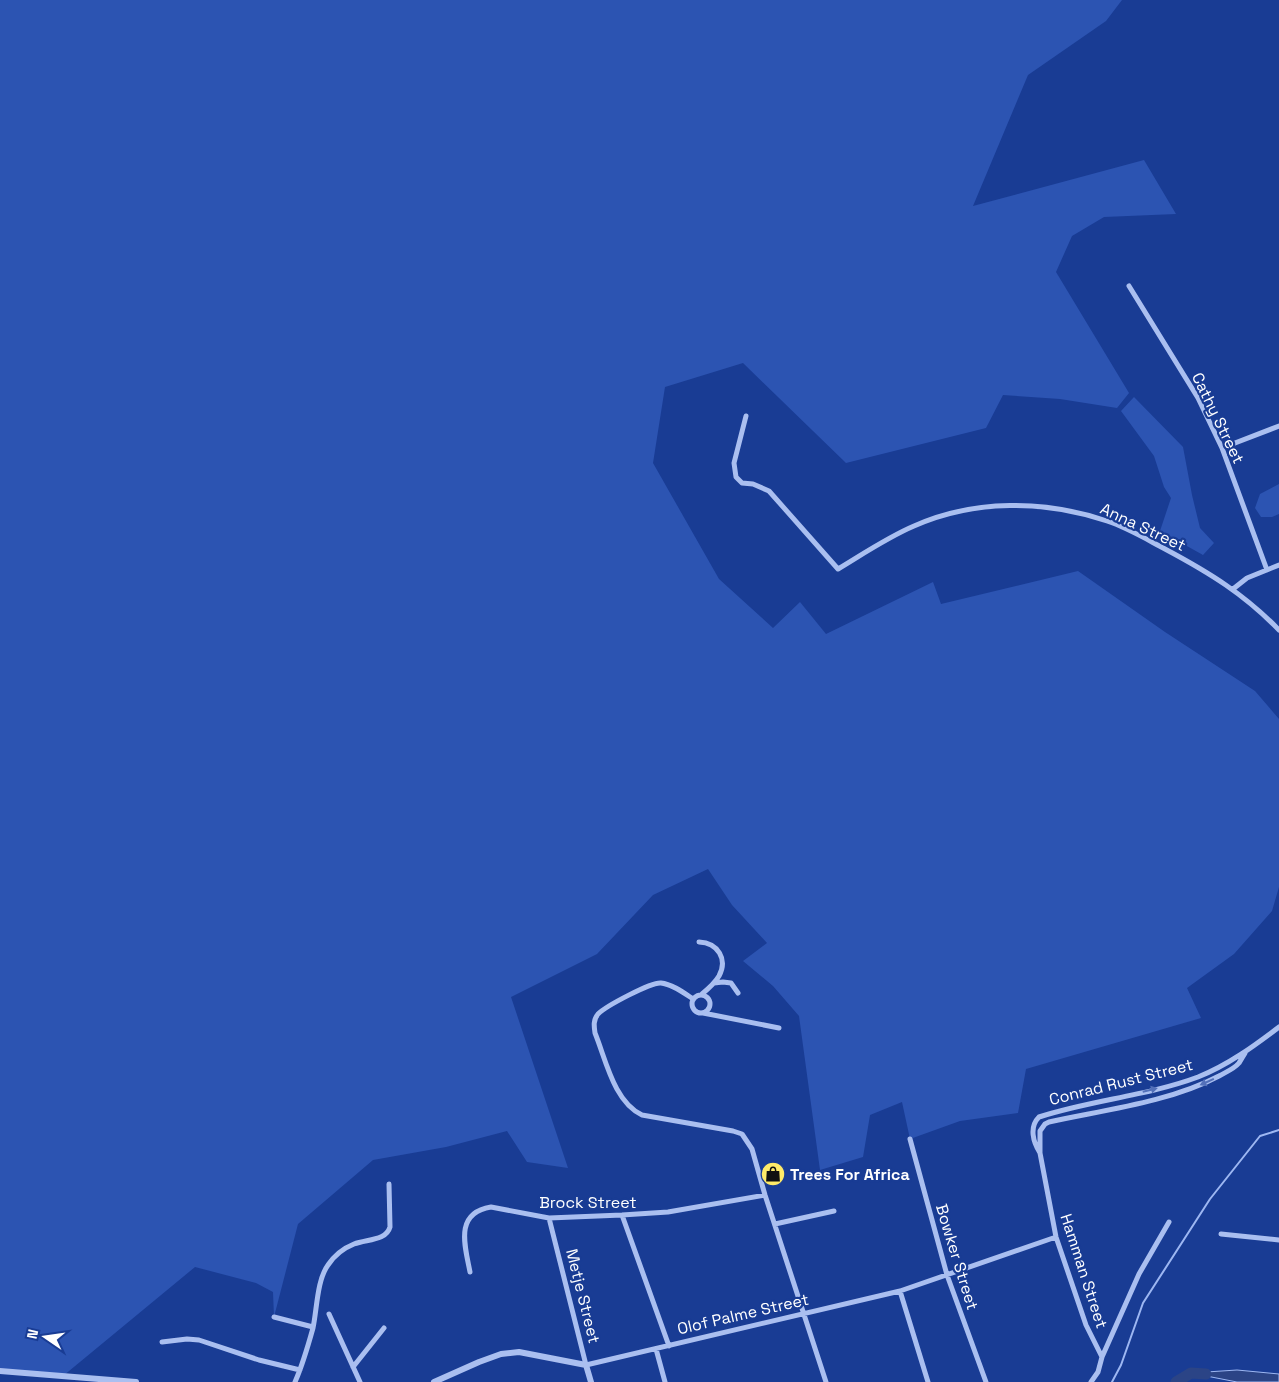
<svg xmlns="http://www.w3.org/2000/svg" width="1279" height="1382" font-family="'Space Grotesk',sans-serif">
<rect width="100%" height="100%" fill="#193c94"/>
<!-- green -->
<path fill="#2c54b2" d="M0,0H1122L1106,21L1028,75L973,206L1144,160L1176,214L1104,217L1072,236L1056,272L1129,393L1117,408L1060,399L1003,395L986,428L846,463L743,363L665,387L653,463L719,579L773,628L800,602L826,634L933,582L941,604L1078,571L1165,632L1255,691L1279,719V887L1272,911L1234,954L1187,988L1201,1018L1026,1069L1018,1113L960,1121L910,1139L902,1102L870,1115L863,1157L820,1170L799,1016L773,986L743,961L767,943L732,905L708,869L653,895L597,954L511,997L568,1168L527,1162L507,1131L446,1147L373,1160L298,1224L274,1317L273,1292L256,1283L195,1267L63,1376L0,1371Z
M1134,397L1183,447L1192,495L1200,528L1214,543L1203,555L1160,531L1171,498L1164,487L1154,456L1121,411Z
M1279,484V514L1272,517H1261L1255,508L1260,494Z"/>
<!-- water -->
<path fill="#2b4486" stroke="#9db7f2" d="M1237,1370L1279,1374V1382H1237L1191,1373Z"/>
<g fill="none" stroke-linecap="round" stroke-linejoin="round">
<!-- stream -->
<path stroke="#9db7f2" stroke-width="2" d="M1112,1382L1121,1365L1143,1303L1210,1199L1260,1136L1279,1130"/>
<!-- river -->
<path stroke="#2b4486" stroke-width="11" d="M1176,1382L1191,1373L1206,1374"/>
<!-- minor -->
<path stroke="#aabff0" stroke-width="5" d="M1129,286L1198,398L1222,448L1267,570
M746,416L734,463L736,477L742,483L753,484L769,491L838,569C863,554 888,537 914,526C975,499 1045,500 1107,521C1128,528 1146,539 1165,549C1210,573 1244,594 1279,630
M1222,448L1279,426
M1233,589L1247,578L1279,565
M699,942C718,943 728,959 719,976C715,983 708,989 702,994
M714,983L723,982L731,983L738,993
M692 1004a9 9 0 1 1 18 0a9 9 0 1 1-18 0Z
M693,999C684,993 672,984 661,983C651,982 606,1006 598,1014C593,1020 594,1026 595,1033C606,1060 614,1102 642,1115L733,1131L742,1134L752,1149L765,1195L826,1382
M703,1013L779,1028
M910,1139L947,1275L986,1382
M1040,1153C1033,1142 1029,1127 1039,1117C1091,1100 1147,1096 1198,1077C1228,1065 1254,1046 1279,1027
M622,1215L669,1346
M549,1218L586,1365L900,1291L1056,1237
M775,1224L834,1211
M1221,1234L1279,1240
M470,1272C465,1246 454,1213 491,1207L549,1218L622,1215L668,1212L765,1195
M900,1291L928,1382
M329,1314L360,1382
M274,1317L313,1327
M162,1342L187,1339L199,1340L259,1360L300,1370
M656,1349L665,1382
M1102,1357L1086,1325L1056,1237L1040,1153V1131L1045,1124L1049,1122C1104,1110 1170,1102 1219,1076C1226,1072 1234,1069 1239,1063C1241,1060 1243,1056 1245,1053
M353,1367L384,1328
M295,1382C303,1364 308,1346 313,1328C317,1309 317,1280 328,1265C334,1256 344,1248 354,1244C367,1239 386,1241 390,1227L389,1184
M1091,1382L1098,1372L1102,1357L1139,1274L1169,1222"/>
<!-- tertiary -->
<path stroke="#aabff0" stroke-width="6" d="M0,1371L136,1382
M434,1382L479,1362L501,1354L519,1352L586,1365L591,1382"/>
</g>
<!-- one-way arrows -->
<defs><path id="oneway-solid" d="M-6-.8H1V-3.2L6.5 0L1 3.2V.8H-6Z" transform="scale(1.25)"/></defs>
<g fill="#5370b9">
<use href="#oneway-solid" transform="translate(1207 1082) rotate(156)"/>
<use href="#oneway-solid" transform="translate(1150 1090) rotate(-14)"/>
</g>
<!-- icons -->
<defs>
<g id="shop-disc" transform="scale(1.25)"><circle r="9.5" fill="#ffeb69" stroke="#193c94"/><path d="M-5-2.5h2.3a2.7 3.5 0 0 1 5.4 0H5L5.5 6h-11ZM-1.5-2.5h3a1.5 2.3 0 0 0-3 0Z" fill="#111"/></g>
</defs>
<g fill-rule="evenodd">
<use href="#shop-disc" x="773" y="1174"/>
</g>
<g text-anchor="middle" dominant-baseline="central" stroke-width="4.5" stroke-linejoin="round" paint-order="stroke">
<!-- street labels -->
<g font-size="16" fill="#fff" stroke="#193c94">
<text transform="translate(1218 418) rotate(64)">Cathy Street</text>
<text transform="translate(1143 527) rotate(25)">Anna Street</text>
<text transform="translate(1121 1082) rotate(-14)">Conrad Rust Street</text>
<text x="588" y="1202">Brock Street</text>
<text transform="translate(957 1257) rotate(73)">Bowker Street</text>
<text transform="translate(1084 1271) rotate(72)">Hamman Street</text>
<text transform="translate(583 1296) rotate(76)">Metje Street</text>
<text transform="translate(743 1314) rotate(-13)">Olof Palme Street</text>
</g>
<!-- poi labels -->
<g font-size="16" font-weight="bold" fill="#fff" stroke="#193c94" text-anchor="start">
<text x="790" y="1174">Trees For Africa</text>
</g>
</g>
<!-- north arrow -->
<g transform="translate(45 1337) rotate(283)" stroke="#193c94" stroke-width="4" paint-order="stroke">
<path d="M0-4L9 19L0 12L-9 19Z" fill="#ffffff"/>
<text y="-8" font-size="14" font-weight="bold" text-anchor="middle" fill="#ffffff">N</text>
</g>
</svg>
